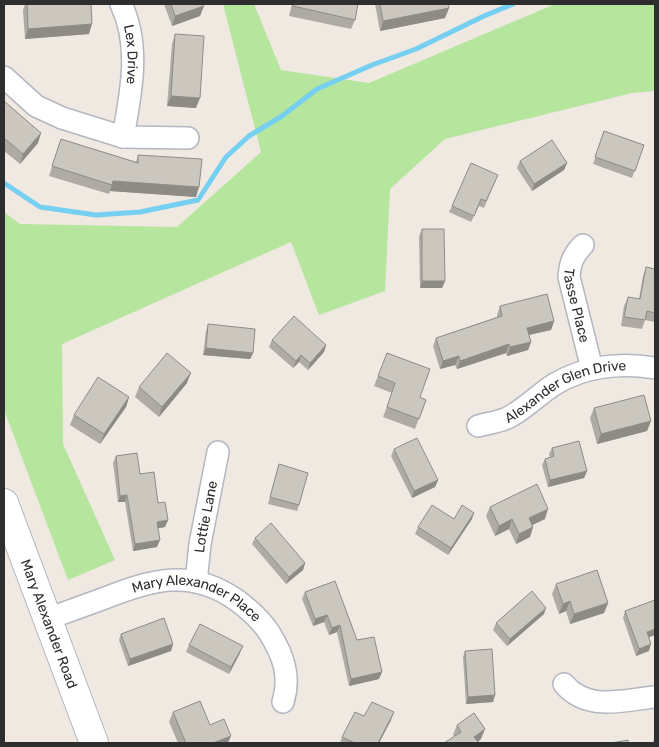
<svg xmlns="http://www.w3.org/2000/svg" width="659" height="747" font-family="Rubik,sans-serif">
<rect width="100%" height="100%" fill="#efe9e1"/>
<!-- green -->
<path fill="#b6e59e" d="M223,4H254L281,70L369,83L555,4H655V91L632,93L445,139L390,189L385,291L319,315L291,242L62,344L63,444L115,560L68,580L4,410V212L20,224L177,227L261,152Z"/>
<g fill="none" stroke-linecap="round" stroke-linejoin="round">
<!-- stream -->
<path stroke="#75cff0" stroke-width="5" d="M4,183L40,207L96,215L140,212L198,200L226,157L249,136L282,116L317,89L372,65L416,49L484,16L513,4"/>
<!-- street casing -->
<g stroke="#b4b7c1" stroke-width="24">
<g id="street">
<path id="s1" d="M121,4C141,46 131,93 123,137"/>
<path d="M4,77L36,106L62,118L123,137L188,138"/>
<path id="s2" d="M583,245C573,255 570,263 569,277L592,369"/>
<path id="s3" d="M478,426C488,423 502,422 511,416C527,407 539,394 555,384C585,366 621,362 655,368"/>
<path id="s4" d="M196,582L200,544L218,452"/>
<path id="s5" d="M47,619C67,612 86,605 105,598C151,580 190,568 235,599C249,609 261,619 270,634C283,655 291,676 283,702"/>
<path d="M564,684C588,712 623,700 655,697"/>
</g>
</g>
<!-- secondary casing -->
<g stroke="#b4b7c1" stroke-width="30">
<g id="secondary">
<path id="s6" d="M4,503L94,743"/>
</g>
</g>
<!-- street -->
<use href="#street" stroke="#fff" stroke-width="21"/>
<!-- secondary -->
<use href="#secondary" stroke="#fff" stroke-width="28"/>
</g>
<!-- wall -->
<path fill="#afaba4" d="M25,4H91L89,34L25,39L23,10Z
M164,4H203L200,16L172,26Z
M292,4H358L355,20L351,29L289,16Z
M375,4H448L449,8L445,18L380,31Z
M175,34L196,108L167,106L172,44Z
M4,101L38,143L20,164L4,151Z
M604,131L644,145L632,178L593,164Z
M61,139L136,162L138,155L196,197L110,191L109,194L49,176Z
M520,161L567,163L564,170L532,191L517,168Z
M495,182L484,208L479,206L471,222L449,212L452,206Z
M422,229L445,281L442,288H420L419,236Z
M646,267L655,269V322L645,320L642,329L621,326L624,306L628,297L639,299L643,276Z
M500,306L554,321L551,330L529,335L531,342L528,350L507,356L506,353L457,369L455,365L440,369L433,346L436,338L497,317V315Z
M208,324L253,353L250,359L203,355L206,331Z
M272,340L326,345L324,352L308,370L299,362L293,368L269,347Z
M387,353L420,397L426,400L415,429L383,417L392,393L374,386Z
M187,383L159,417L135,397L139,387Z
M129,397L126,407L100,444L70,425L74,415Z
M594,408L651,421L647,431L597,444L590,418Z
M552,448L587,471L584,478L548,487L542,465L545,459L550,457L549,454Z
M394,449L438,480L435,487L412,498L391,456Z
M116,456L140,474L168,520L165,527L158,528L157,547L133,551L125,502H118L113,463Z
M279,464L299,505L297,511L268,504Z
M490,507L545,519L532,525L533,527L530,537L516,544L509,529L495,536L486,516Z
M454,519H472L448,555L415,534L418,527Z
M255,538L305,563L303,570L286,584L252,544Z
M556,584L608,603L604,613L570,624L566,611L559,614L552,594Z
M305,592L357,640L382,672L379,679L349,686L337,632L329,635L324,622L313,626L302,599Z
M625,611L649,638V651L636,656L623,618Z
M544,614L507,646L493,630L496,623Z
M121,634L173,644L171,651L128,666L119,640Z
M189,645L240,653L229,674L186,652Z
M465,651L495,695L493,702L466,704L463,657Z
M173,712L210,725L228,743H178L169,722Z
M394,712L390,722L379,743H340L342,737L364,716Z
M457,725L481,739L478,742L454,736L453,735Z
M655,736V743H653V742Z"/>
<!-- shaded-wall -->
<path fill="#8e8b86" d="M204,6L200,16L172,26L175,16Z
M449,8L445,18L380,31L383,21Z
M92,24L89,34L25,39L28,29Z
M171,96L200,98L196,108L167,106Z
M41,133L38,143L20,164L23,154Z
M567,163L564,170L532,191L534,184Z
M113,181L199,187L196,197L110,191Z
M422,281H445L442,288H420Z
M554,321L551,330L524,336L527,328Z
M531,342L528,350L507,356L510,347Z
M509,344L506,353L457,369L460,361Z
M326,345L324,352L308,370L310,363Z
M206,348L253,353L250,359L203,355Z
M301,355L299,362L293,368L296,361Z
M459,356L455,365L440,369L443,361Z
M191,373L187,383L159,417L162,407Z
M129,397L126,407L100,444L104,434Z
M651,421L647,431L597,444L601,434Z
M587,471L584,478L548,487L550,480Z
M438,480L435,487L412,498L414,491Z
M127,495L125,502H118L120,496Z
M548,509L545,519L526,528L529,518Z
M474,513L472,519L448,555L451,548Z
M512,519L509,529L495,536L499,526Z
M168,520L165,527L154,529L157,522Z
M533,527L530,537L516,544L519,534Z
M160,540L157,547L133,551L135,544Z
M305,563L303,570L286,584L289,577Z
M570,601L566,611L559,614L563,604Z
M608,603L604,613L570,624L574,614Z
M546,608L544,614L507,646L510,639Z
M327,615L324,622L313,626L315,619Z
M340,625L337,632L329,635L332,628Z
M655,629V635L645,639L647,632Z
M173,644L171,651L128,666L130,659Z
M651,644L649,651L636,656L639,649Z
M243,646L240,653L229,674L231,667Z
M382,672L379,679L349,686L351,679Z
M495,695L493,702L466,704L468,697Z
M394,712L390,722L379,743H378Z
M485,729L481,739L476,743L474,737Z
M231,736L228,743H213Z"/>
<!-- building -->
<path fill="#cbc7bf" stroke="#8e8b86" d="M27,4H91L92,24L28,29Z
M171,4H203L204,6L175,16Z
M293,4H358L355,20L293,6Z
M380,4H448L449,8L383,21Z
M175,34L204,36L200,98L171,96Z
M4,101L41,133L23,154L4,138Z
M604,131L644,145L635,171L595,157Z
M61,139L138,163V155L202,159L199,187L113,181L112,185L52,166Z
M552,140L567,163L534,184L520,161Z
M471,163L498,175L486,201L481,199L474,216L452,206Z
M422,229H444L445,281H422Z
M646,267L655,269V313L647,311L645,320L624,317L628,297L640,299Z
M547,294L554,321L527,328L531,342L510,347L509,344L460,361L459,356L443,361L436,338L502,316L500,306Z
M294,316L326,345L310,363L301,355L296,361L272,340Z
M208,324L255,329L253,353L206,348Z
M167,353L191,373L162,407L139,387Z
M387,353L430,369L420,397L426,400L419,419L387,407L395,383L378,376Z
M98,377L129,397L104,434L74,415Z
M644,395L651,421L601,434L594,408Z
M417,438L438,480L414,491L394,449Z
M579,441L587,471L550,480L545,459L554,456L552,448Z
M137,453L140,474L154,472L158,503L165,502L168,520L157,522L160,540L135,544L127,495L120,496L116,456Z
M279,464L308,473L299,505L270,497Z
M537,484L548,509L529,518L533,527L519,534L512,519L499,526L490,507Z
M432,505L454,519L462,505L474,513L451,548L418,527Z
M271,523L305,563L289,577L255,538Z
M597,570L608,603L574,614L570,601L563,604L556,584Z
M335,581L357,640L374,637L382,672L351,679L340,625L332,628L327,615L315,619L305,592Z
M532,591L546,608L510,639L496,623Z
M655,600V629L647,632L651,644L639,649L625,611Z
M164,618L173,644L130,659L121,634Z
M200,624L243,646L231,667L189,645Z
M492,649L495,695L468,697L465,651Z
M200,701L210,725L224,719L231,736L213,743H186L173,712Z
M372,702L394,712L378,743H355L342,737L355,712L364,716Z
M474,713L485,729L474,737L479,743H444L461,732L457,725Z
M628,740L629,743H611Z"/>
<g text-anchor="middle" dominant-baseline="central" stroke-width="4" stroke-linejoin="round" paint-order="stroke">
<!-- street labels -->
<g font-size="14" fill="#2e2e2e" stroke="#fff">
<text stroke="none"><textPath href="#s1" startOffset="52">Lex Drive</textPath></text>
<text stroke="none"><textPath href="#s2" startOffset="65">Tasse Place</textPath></text>
<text stroke="none"><textPath href="#s3" startOffset="96">Alexander Glen Drive</textPath></text>
<text stroke="none"><textPath href="#s4" startOffset="66">Lottie Lane</textPath></text>
<text stroke="none"><textPath href="#s5" startOffset="160">Mary Alexander Place</textPath></text>
<text stroke="none"><textPath href="#s6" startOffset="129">Mary Alexander Road</textPath></text>
</g>
</g>
<!-- border -->
<rect width="659" height="747" fill="none" stroke="#2e2e2e" stroke-width="10"/>
</svg>
